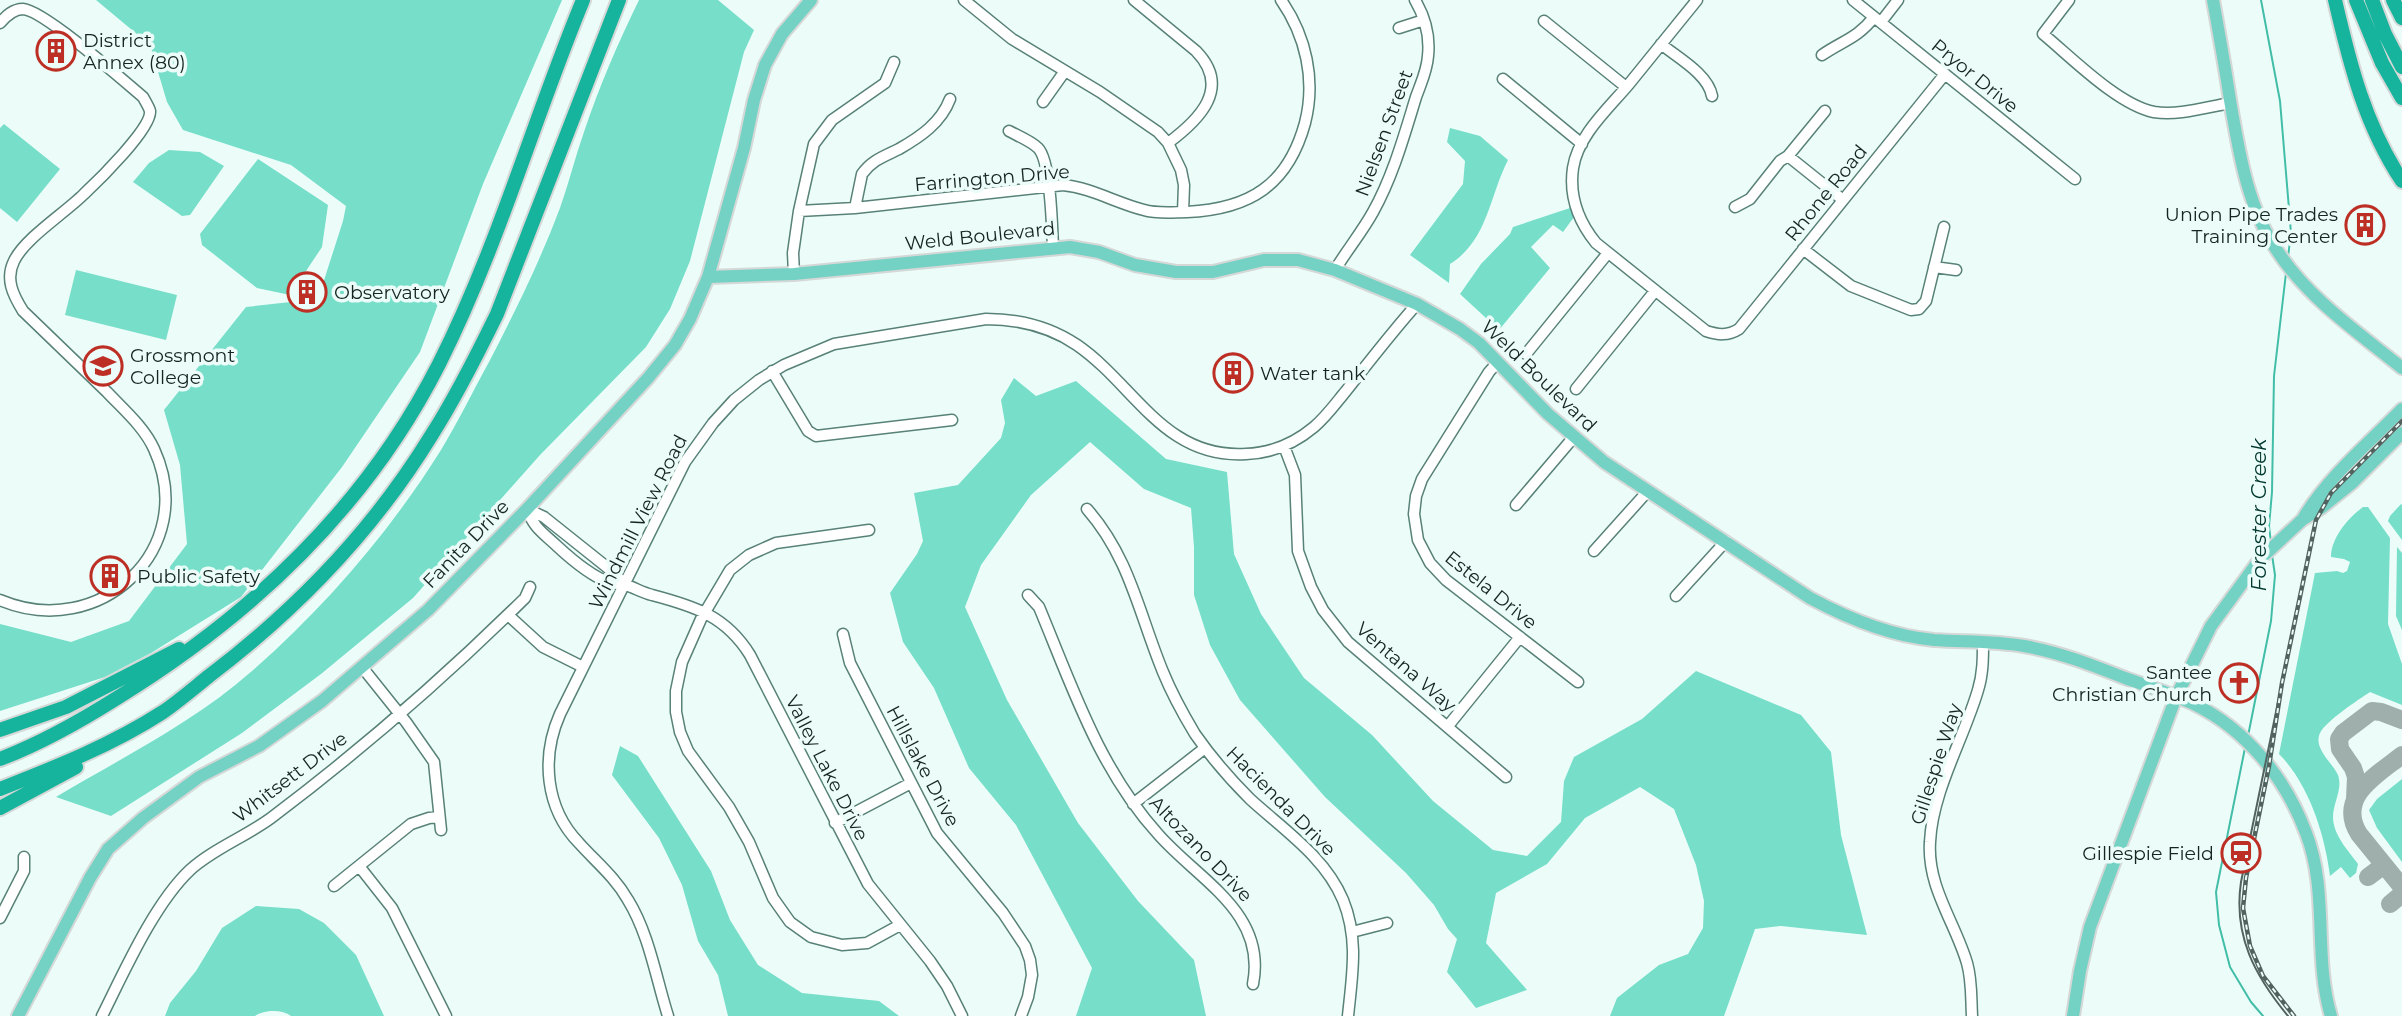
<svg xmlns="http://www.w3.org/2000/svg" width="2402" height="1016" font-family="Montserrat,sans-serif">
<rect width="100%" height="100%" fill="#ecfdf9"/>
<!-- green -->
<path fill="#76dec9" d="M96,0H562L483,184L420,352L342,467L241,597L151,653L105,677L0,711V624L71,642L129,621L187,544L180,465L164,410L246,307L318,299L343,221L346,206L291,165L183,130L167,102L150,45Z
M639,0H718L754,30L744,52L690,261L670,309L646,347L540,455L413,598L321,674L242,733L111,816L56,797C123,757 193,723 252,671C325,607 389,533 441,450C458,422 473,391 489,362C515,312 540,261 560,208C569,183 575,157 584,132C599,87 618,43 639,0Z
M4,124L60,169L17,222L0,208V128Z
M1450,128L1480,136L1508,160C1489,197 1488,240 1450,264L1449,283L1410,255L1463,184L1465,161L1447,142Z
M169,150L200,152L224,166L190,215L182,216L133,182L149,163Z
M258,159L328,205L322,247L290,295L257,288L202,245L200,234Z
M1570,208L1574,217L1563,232L1553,225L1531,247L1550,268L1499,330L1460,294L1481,264L1510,234L1513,227Z
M76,270L177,295L166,340L65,315Z
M1014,378L1036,396L1076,381L1166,459L1227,472L1234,554L1261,614L1304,678L1372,735L1433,801L1493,850L1527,856L1561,822L1564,781L1574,757L1642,719L1696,671L1801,715L1831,752L1841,835L1867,935L1781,926L1755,929L1724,1016H1610L1617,998L1659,965L1688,954L1703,928L1704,901L1696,865L1674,809L1640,787L1585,818L1547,864L1496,893L1486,943L1527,990L1476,1008L1447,972L1457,939L1448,929L1434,905L1406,873L1325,797L1240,700L1210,645L1194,595V547L1191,508L1144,489L1090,442L1031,495L981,565L965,607L1007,700L1078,823L1138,901L1194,960L1206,1016H1076L1092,968L1016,825L969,768L934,688L903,642L890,593L917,554L923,541L914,493L958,485L1001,438L1005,423L1001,400Z
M2401,504L2402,505V540L2388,521L2390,516Z
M2363,507H2368L2390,538L2388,624L2402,664V705L2370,692C2358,700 2326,721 2320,733C2313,749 2332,762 2338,775C2343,789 2333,803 2333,817C2333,835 2348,850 2358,864L2356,873L2350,878L2341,867L2330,876C2325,835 2309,784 2279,754L2315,573L2337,571L2343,573L2347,571L2350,562L2344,559L2331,557C2331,538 2348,518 2363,507Z
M2397,547L2402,553V630L2396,616Z
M620,746L638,756L711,871L730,920L758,965L802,993L879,1001L899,1016H728L718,975L698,941L682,885L659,838L612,775Z
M2402,779V862L2377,828L2369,810L2377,799Z
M256,906L299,909L324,923L356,955L384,1016H291C282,1009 264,1010 255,1016H165L170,1003L196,971L222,928Z"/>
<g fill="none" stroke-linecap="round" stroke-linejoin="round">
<!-- stream -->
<path stroke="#42bda7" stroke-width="2" d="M2261,0L2280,101L2291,233L2288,257
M2271,543L2269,526L2272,492L2274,376L2286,273
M2248,736L2271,621L2275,575L2272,555
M2245,748L2216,892L2219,925L2230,967L2251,1002L2263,1016"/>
<!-- taxiway -->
<path stroke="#9fb0ac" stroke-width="18" d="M2402,755C2377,775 2336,797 2359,834L2402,887
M2355,799L2356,777L2353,768L2340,749L2339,739L2343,733L2372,711L2381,712L2402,720
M2368,877L2384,865
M2390,904L2402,894"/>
<!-- minor casing -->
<g stroke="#588178" stroke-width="13">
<path id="minor" d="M964,0L1012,39L1100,92L1158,132L1168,143L1181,170L1184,185L1183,212
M1134,0L1196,51C1232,88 1199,120 1168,143
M1697,0C1674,28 1652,56 1629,84C1609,108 1578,135 1573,168C1569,196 1579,222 1596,243L1706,331C1718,335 1728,336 1739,329L1945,74
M1853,0L2075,179
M2069,0L2043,34C2071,57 2118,105 2154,112C2179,116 2206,107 2231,103
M1544,21L1626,87
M1881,22L1898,0
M0,23C6,16 13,9 23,9C43,10 123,80 143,97C145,101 149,107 150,111C152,128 98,181 84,194C65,213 25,238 14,261C5,279 13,295 23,311C51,338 79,365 107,392C124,410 144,427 154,449C200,549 99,642 0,600
M1399,28L1424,20
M1661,44C1678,58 1708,74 1712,96
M1822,55C1842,41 1858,38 1874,17
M1503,79L1582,144
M1043,102L1065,71
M1009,131C1018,136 1031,141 1038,148C1051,161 1052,228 1053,248
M1788,156L1843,200
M1735,207L1750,199L1780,161L1788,156L1825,111
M855,208L862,174C872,160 885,156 899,149C920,137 941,123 950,99
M799,211L855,208L1063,185C1092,188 1116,203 1144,210C1157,214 1174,212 1187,212C1250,209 1288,185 1305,123C1316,80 1306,36 1281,0
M1803,249L1851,286L1911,310L1919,309L1926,301L1944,227
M1934,267L1956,270
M1335,270C1347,250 1362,232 1373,212C1393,176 1404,136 1416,97C1421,83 1427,71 1428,56C1430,37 1425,17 1415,0
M794,274L793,253L799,211L814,144L832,120L885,83L894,62
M1526,354L1608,253
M1498,362L1489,372L1422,479L1416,496L1414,514L1418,540L1430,563L1446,580L1578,682
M772,371L808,431L816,436L952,420
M1576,389L1655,291
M1284,446L1295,475L1298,551L1311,587L1323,610L1348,642L1506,777
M1516,505L1573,438
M527,509C533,527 543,533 557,546C572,560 591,576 610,583C615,584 621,584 626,585C635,588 643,593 652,595C694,606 726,616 750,655L868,884L930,961L947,986L962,1016
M527,509L544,517L613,572L624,584
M1087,509C1130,558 1139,614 1163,672C1172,694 1183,714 1195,734C1211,757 1230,779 1250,799C1284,830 1325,857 1343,900C1359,939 1352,976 1348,1016
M869,530L776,543L749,555L730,570L701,619L682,662L676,691V712L680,732L688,751L729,807L749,842L773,898L790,922L811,937L842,945L867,943L900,925
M1594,551L1647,492
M1028,595L1039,607C1072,686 1099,769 1158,834C1198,880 1267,912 1253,984
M1676,596L1726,541
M508,615L543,647L583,667
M843,634L850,663L937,833L1003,913L1025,946L1030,960L1032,975L1028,997L1021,1016
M362,667L406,722L434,762L441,830
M1448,726L1520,637
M1133,804L1205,748
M835,823L911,783
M359,866L392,908L446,1016
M334,886L411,824L429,818L439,817
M0,918L24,871V857
M1352,932L1387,923
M102,1016C124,972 154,904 190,870C213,849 245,837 271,818C360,751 445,677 525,598L530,587
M668,1016C656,978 649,934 628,900C615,877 596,862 579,843C545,808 541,757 560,714L685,462L713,423L734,400L759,380L784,365L834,344L986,319C1019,319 1049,326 1077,345C1135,385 1164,459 1246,454C1271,453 1295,443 1314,427C1326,417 1336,403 1346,391C1369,362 1392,332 1417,304
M1972,1016C1971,998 1972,980 1967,963C1955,922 1927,887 1930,842C1932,792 1964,738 1978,690C1983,674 1983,658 1983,642"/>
</g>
<!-- major casing -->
<g stroke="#d5d8d7" stroke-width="16">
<path id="major" d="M2213,0C2219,33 2225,67 2230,100C2239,152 2247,207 2278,252C2309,299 2359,333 2402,368
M708,277L794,274L1070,247L1099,252L1135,265L1176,272H1213L1264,260H1298L1335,270L1417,304L1460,329L1479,343L1548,414L1604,462L1810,598C1849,619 1890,636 1934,640C1964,642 1994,641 2024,646C2059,652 2092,665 2125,678C2148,686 2172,694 2194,704C2247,730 2286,779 2306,833C2329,892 2313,956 2331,1016
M2304,517C2329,476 2369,443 2402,409
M18,1016L90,878L108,849L143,818L199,777L259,746L322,701L428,610L527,509L648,378L675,345L690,319L708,277L744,148L754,100L765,65L782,34L811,0
M2073,1016L2080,971L2090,927L2176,697L2211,626L2260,559L2302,520L2321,508L2352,483L2402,433"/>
</g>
<!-- highway casing -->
<g stroke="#d5d8d7" stroke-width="18">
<path id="highway" d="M2335,0C2350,65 2365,125 2402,181
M2356,0L2382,63L2402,98
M2372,0L2385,34L2402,67
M2393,0L2402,18
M0,730L66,707L179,649
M0,759C42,743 79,722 117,698C252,615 367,506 439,364C498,247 533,121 583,0
M0,789C56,767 112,745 163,712C179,701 194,688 209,676C296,610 374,529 431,436C456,397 477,355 497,314L619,0
M0,808L76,767"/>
</g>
<!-- minor -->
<use href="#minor" stroke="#fff" stroke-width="10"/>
<!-- major -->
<use href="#major" stroke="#73d2c4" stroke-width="12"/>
<!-- highway -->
<use href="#highway" stroke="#16b49d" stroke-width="14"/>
<!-- tram -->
<path stroke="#52635f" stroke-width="2" d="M2282,683L2241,882C2233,936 2255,976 2288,1016"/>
<!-- rail casing -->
<g stroke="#52635f" stroke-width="4.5">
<path id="rail" d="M2294,1016L2263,976L2250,946L2243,908L2246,878L2269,766L2282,683L2316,520L2331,493L2402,421"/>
</g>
<!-- rail -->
<use href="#rail" stroke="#ecfdf9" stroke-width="2" stroke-dasharray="5" stroke-linecap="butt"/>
</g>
<!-- icons -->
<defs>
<g id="building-ring" transform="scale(2.0125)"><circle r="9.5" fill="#ecfdf9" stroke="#bd2f25" stroke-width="1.5"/><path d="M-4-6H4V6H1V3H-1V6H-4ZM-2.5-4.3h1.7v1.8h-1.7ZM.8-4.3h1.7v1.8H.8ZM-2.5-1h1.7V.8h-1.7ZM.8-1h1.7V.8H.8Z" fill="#bd2f25"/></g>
<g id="university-ring" transform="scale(2.0125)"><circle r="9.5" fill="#ecfdf9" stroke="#bd2f25" stroke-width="1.5"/><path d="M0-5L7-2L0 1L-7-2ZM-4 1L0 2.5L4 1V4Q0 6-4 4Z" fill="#bd2f25"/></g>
<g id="church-ring" transform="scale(2.0125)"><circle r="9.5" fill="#ecfdf9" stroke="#bd2f25" stroke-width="1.5"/><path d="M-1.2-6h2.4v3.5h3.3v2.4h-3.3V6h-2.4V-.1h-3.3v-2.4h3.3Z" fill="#bd2f25"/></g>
<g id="station-ring" transform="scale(2.0125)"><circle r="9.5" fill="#ecfdf9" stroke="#bd2f25" stroke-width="1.5"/><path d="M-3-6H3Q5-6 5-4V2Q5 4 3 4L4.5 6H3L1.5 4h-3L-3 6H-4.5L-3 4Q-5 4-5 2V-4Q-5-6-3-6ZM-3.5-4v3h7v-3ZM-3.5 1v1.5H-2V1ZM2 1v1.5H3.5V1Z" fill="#bd2f25"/></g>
</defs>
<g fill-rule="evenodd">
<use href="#building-ring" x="56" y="51"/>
<use href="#building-ring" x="2365" y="225"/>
<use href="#building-ring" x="307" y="292"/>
<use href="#university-ring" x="103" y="366"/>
<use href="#building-ring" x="1233" y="373"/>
<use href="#building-ring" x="110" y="576"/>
<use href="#church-ring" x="2239" y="683"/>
<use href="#station-ring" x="2241" y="853"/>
</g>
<g text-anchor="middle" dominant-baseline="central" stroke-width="7" stroke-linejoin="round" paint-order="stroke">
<!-- poi labels -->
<g font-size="19" fill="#152622" stroke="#ecfdf9" text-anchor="start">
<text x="83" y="40">District<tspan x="83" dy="22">Annex (80)</tspan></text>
<text x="2338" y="214" text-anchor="end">Union Pipe Trades<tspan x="2338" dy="22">Training Center</tspan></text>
<text x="334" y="292">Observatory</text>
<text x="130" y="355">Grossmont<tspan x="130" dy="22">College</tspan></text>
<text x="1260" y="373">Water tank</text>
<text x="137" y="576">Public Safety</text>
<text x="2212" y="672" text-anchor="end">Santee<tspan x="2212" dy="22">Christian Church</tspan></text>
<text x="2214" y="853" text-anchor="end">Gillespie Field</text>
</g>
<!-- street labels -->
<g font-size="19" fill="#152622" stroke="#ecfdf9">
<text transform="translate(1975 76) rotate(39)">Pryor Drive</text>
<text transform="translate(1384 133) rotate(-70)">Nielsen Street</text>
<text transform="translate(992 178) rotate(-5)">Farrington Drive</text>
<text transform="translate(1826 193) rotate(-51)">Rhone Road</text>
<text transform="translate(980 236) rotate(-6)">Weld Boulevard</text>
<text transform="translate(1539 376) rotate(44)">Weld Boulevard</text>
<text transform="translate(638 522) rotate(-63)">Windmill View Road</text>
<text transform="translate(466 544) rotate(-46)">Fanita Drive</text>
<text transform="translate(1491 590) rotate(39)">Estela Drive</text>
<text transform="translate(1406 667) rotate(41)">Ventana Way</text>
<text transform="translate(1936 764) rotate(-72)">Gillespie Way</text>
<text transform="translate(923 766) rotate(62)">Hillslake Drive</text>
<text transform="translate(827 768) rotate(63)">Valley Lake Drive</text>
<text transform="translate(290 777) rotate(-37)">Whitsett Drive</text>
<text transform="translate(1281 801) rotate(45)">Hacienda Drive</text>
<text transform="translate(1201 849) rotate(46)">Altozano Drive</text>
</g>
<!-- water labels -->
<g font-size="21" font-style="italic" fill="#00372e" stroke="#ecfdf9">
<text transform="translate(2258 515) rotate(-90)">Forester Creek</text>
</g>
</g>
</svg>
